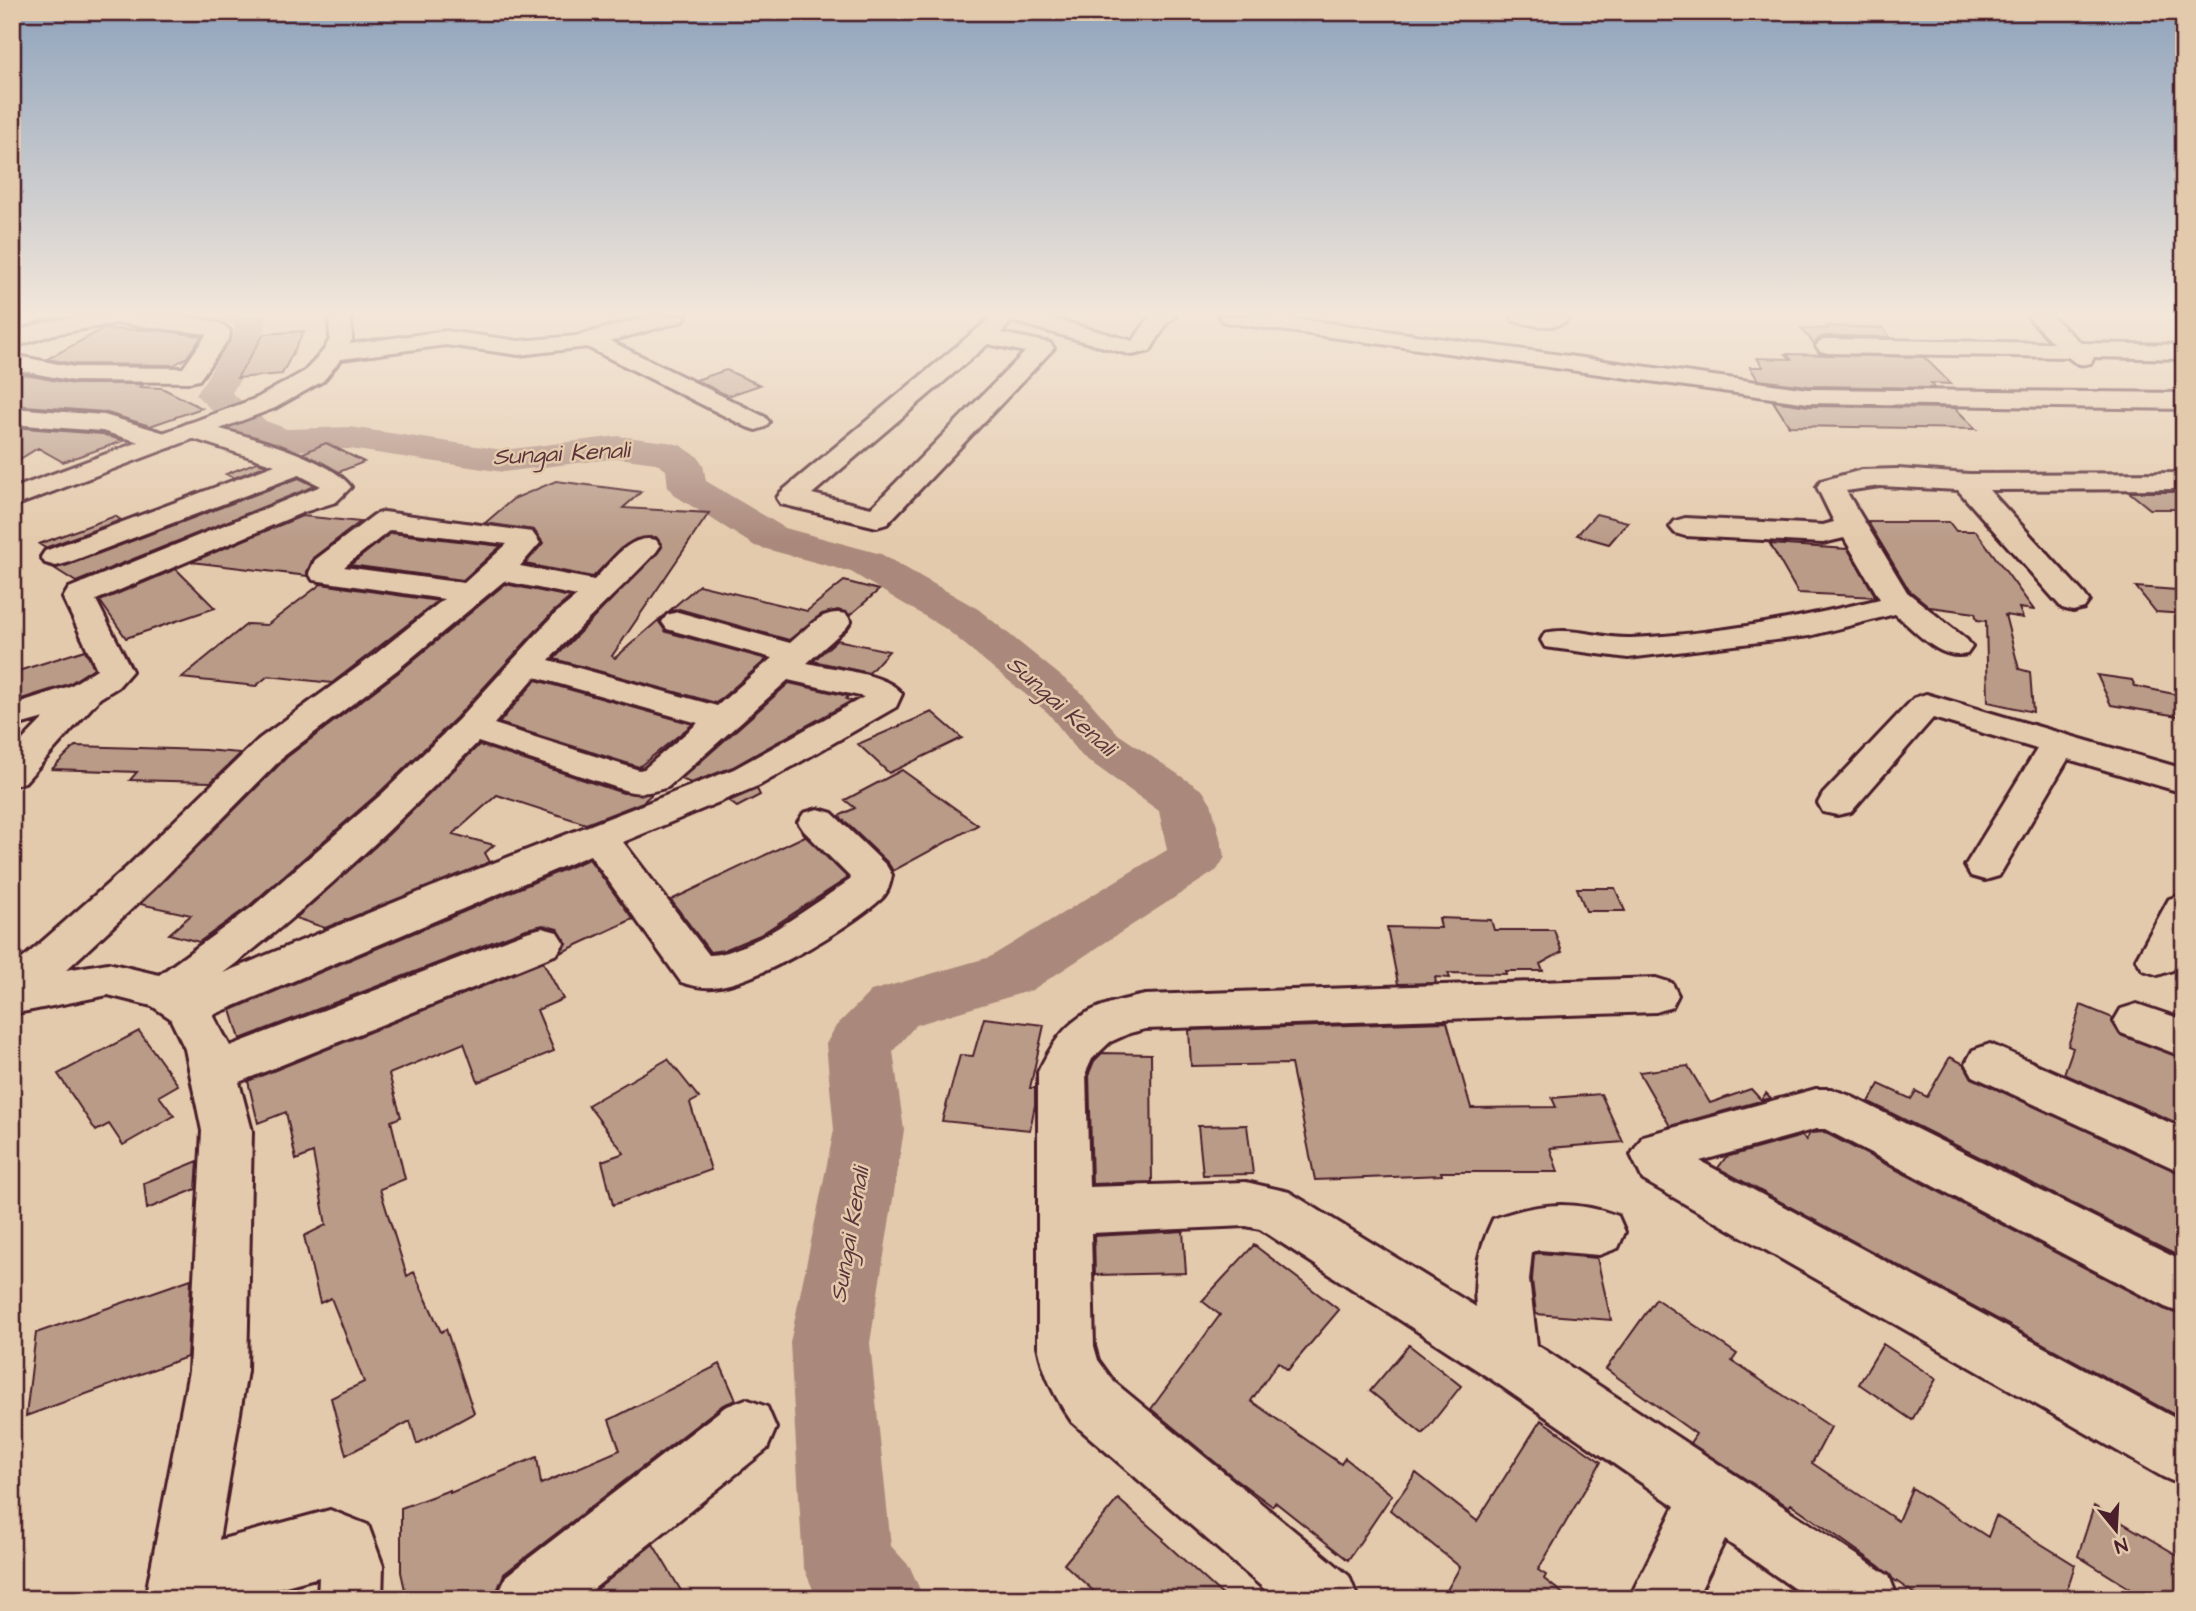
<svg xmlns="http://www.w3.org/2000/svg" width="2196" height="1611" font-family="'Architects Daughter',sans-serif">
<rect width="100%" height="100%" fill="#e4caac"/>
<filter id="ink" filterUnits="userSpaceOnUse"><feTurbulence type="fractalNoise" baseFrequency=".0143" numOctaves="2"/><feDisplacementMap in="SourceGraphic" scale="14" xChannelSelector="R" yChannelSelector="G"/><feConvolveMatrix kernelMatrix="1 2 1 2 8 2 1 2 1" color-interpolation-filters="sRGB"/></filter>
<g filter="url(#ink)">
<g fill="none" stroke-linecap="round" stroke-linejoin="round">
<!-- river -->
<path fill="#aa897b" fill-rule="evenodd" d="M226,316H264C273,335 242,375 232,393L266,421L287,429L350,427L503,450L618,436L667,442L680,445L698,457L703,465L706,481L785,528L881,554L978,609L1082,693L1118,734L1203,791L1211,803L1225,857L1217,870L1032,990L916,1025L893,1051L904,1130L870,1343L891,1546L910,1567L924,1599H817L803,1566L790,1343L834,1130L826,1044L836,1026L871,991L990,957L1167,850L1159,811L1082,756L1048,713L946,629L851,572L755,546L674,495L668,487L666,470L656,463L618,458L503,472L350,449L284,451L240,437L196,395L235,332V324L230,323Z"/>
</g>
<!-- building -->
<path fill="#b99b88" stroke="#4a1f2b" stroke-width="2" d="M1826,326L1883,328L1890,337L1828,336L1819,338L1814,344L1801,328L1828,329Z
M103,329L155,330L202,336L187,357L174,365L74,364L47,359Z
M304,331L282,374L237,378L264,334Z
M1786,354L1924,357L1951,384L1931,383L1935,388L1808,386L1758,380L1750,367H1763L1757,358L1791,359Z
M726,370L760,385L728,396L696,380Z
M21,374L74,384H144L139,387L162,388L202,408L150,426L104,412L12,405V379Z
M1773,401L1808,406L1955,408L1976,429L1789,426Z
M12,427L102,434L123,441L63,462L38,448L12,464Z
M326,443L364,462L339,472L303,453Z
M257,462L267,465L234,478L226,474Z
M299,478L315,486L76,582L54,568L68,565Z
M556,481L641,492L623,508L709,513L612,656L615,658L662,617L659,622L666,632L767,659L716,703L554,659L662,547L656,537L636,539L620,549L593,577L525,564L543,543L534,530L485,523L513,499Z
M2129,492H2184V509H2150Z
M1596,514L1628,522L1609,544L1577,535Z
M115,516L121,520L45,548L39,544Z
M302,516L360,522L313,558L307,572L308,576L191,562Z
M1868,522H1949L1956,531H1976L2034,610L2019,608L2023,618L2005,615L2019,669L2030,672L2033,712L1988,702L1986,621L1977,620L1975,613L1930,607L1909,590Z
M391,533L501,546L463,580L350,565Z
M1770,544L1848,549L1876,597L1798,593Z
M176,569L215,608L126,638L100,601Z
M844,581L879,590L850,615L838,610L822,614L789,640L679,609L668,612L699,585L807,611Z
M321,584L438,601L332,683L268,676L256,686L181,678L247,624L267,625Z
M505,584L571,597L553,612L456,718L381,791L249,906L199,942L169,934L191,915L140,904L287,757L399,672Z
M2136,587L2177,590L2184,598V614L2156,612Z
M837,640L889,651L869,673L813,661Z
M85,650L94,668L69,684L12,702V673Z
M2097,675L2132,680L2135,686L2184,696V717L2111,705Z
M536,680L693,724L639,767L499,723Z
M789,683L848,696L846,699L851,701L733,767L691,783L681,779Z
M932,712L962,738L889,773L858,744Z
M479,745L623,793L652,794L643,802L586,824L497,795L453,834L494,845L485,853L490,862L325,928L296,918L388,835Z
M75,746L204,750L241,753L211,782L130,780L137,772L52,769Z
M902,770L978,825L893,871L888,863L839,816L855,808L845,800Z
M757,789L760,795L737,807L729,801Z
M805,836L848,878L760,935L724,950L710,952L671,900Z
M589,859L633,919L560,953L566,942L558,929L543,925L526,929L240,1039L231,1010Z
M1577,888H1615L1625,911H1586Z
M1439,918L1491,920L1494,930H1554L1562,952L1540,964L1543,971H1505L1506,974L1448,973L1450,978L1435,977L1436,983L1398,984L1387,927L1441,928Z
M543,962L563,999L537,1010L554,1051L478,1082L464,1043L389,1074L401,1117L391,1121L405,1179L380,1189L407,1276L414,1272L441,1332L446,1329L474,1413L417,1444L410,1421L346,1455L331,1398L364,1382L331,1298L320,1303L304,1236L326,1225L313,1153L296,1160L286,1112L258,1123L248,1081Z
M2081,1005L2113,1018L2112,1022L2120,1035L2184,1059V1126L2064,1074L2073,1048L2068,1046Z
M984,1018L1044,1025L1030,1088H1035V1105L1030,1130L942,1121L960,1055L973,1056Z
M1447,1022L1471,1108L1556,1107L1552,1098L1601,1094L1623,1142L1550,1148L1558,1172H1441L1442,1175L1315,1180L1291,1064L1191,1066L1189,1030Z
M139,1031L178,1085L159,1096L174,1116L123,1145L109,1124L96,1131L58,1074Z
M1102,1053L1151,1054L1152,1182L1092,1184L1089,1073L1094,1061Z
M1950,1057L1964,1064L1972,1078L2184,1175L2182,1258L1869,1102L1879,1084L1911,1099L1916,1091L1927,1097Z
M668,1059L699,1098L690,1103L711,1170L613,1205L602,1161L624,1153L588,1105Z
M1688,1066L1710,1103L1751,1089L1761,1100L1766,1093L1771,1098L1670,1126L1639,1072Z
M1247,1125L1253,1174L1203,1175L1198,1126Z
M1824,1132L2164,1309L2184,1316V1420L1718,1168L1726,1157L1802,1136L1806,1140L1810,1133Z
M198,1161L196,1189L147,1209L144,1183Z
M1183,1231L1186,1273L1095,1275L1094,1236Z
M1254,1245L1339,1310L1288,1370L1278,1362L1251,1401L1341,1464L1345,1458L1392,1495L1348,1560L1275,1502L1272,1506L1233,1477L1151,1409L1220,1315L1202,1301Z
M1539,1253L1597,1258L1611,1320L1536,1314L1532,1280L1534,1254Z
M191,1279L187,1357L26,1416L36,1333Z
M1656,1299L1737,1354L1732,1361L1831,1427L1812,1463L1898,1521L1912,1488L1988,1537L1996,1516L2075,1565L2064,1599H1922L1893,1579L1879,1566L1791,1504L1789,1507L1690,1443L1696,1434L1606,1369Z
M1883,1344L1936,1379L1912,1420L1859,1384Z
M1409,1345L1461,1386L1423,1434L1370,1391Z
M720,1364L736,1400L723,1405L504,1574L497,1591L481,1599H407L401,1572V1508L450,1490V1493L537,1457L541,1484L620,1450L609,1420Z
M1541,1420L1601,1462L1538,1570L1546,1575L1544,1579L1570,1599H1442L1460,1567L1390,1510L1416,1473L1477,1521Z
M1118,1499L1164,1539L1163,1541L1227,1599H1102L1064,1564Z
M2094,1506L2184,1559V1599H2147L2078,1556Z
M653,1544L686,1599H585Z"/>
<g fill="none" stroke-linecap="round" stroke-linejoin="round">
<!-- minor casing -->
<g stroke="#4a1f2b" stroke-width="6">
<path id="minor" d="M81,316C109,316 215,309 230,331L229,338L199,380L190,382L74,381L12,369V355L74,367L183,368L207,334L118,323L54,334L12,348V333L41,323Z
M651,316H686L683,321L610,341L765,417L769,422L765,427L756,430L747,427L587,347L519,355L446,345L334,360L326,358L322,353L326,348L334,346L446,331L519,341L576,336Z
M993,316H1043L1133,341L1150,316H1176L1167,323L1150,351L1132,355L1012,321L1001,333L1050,343L1054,348L887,524L877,527L781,504L777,498L781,492ZM988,344L1025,352L871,508L812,494Z
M1219,316H1277L1808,389L2184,393V409L1808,403L1230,323L1222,321Z
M1511,316H1571C1560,332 1531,325 1514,321Z
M2027,316H2051L2081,343L2184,345V359L2094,357L2091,363C2081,366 2076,364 2068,357L1828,353L1820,351L1816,346L1820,341L1828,339L2053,343Z
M12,408L104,415L172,435L176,441L172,447L163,449L102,431L12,424Z
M194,422C232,432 330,456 351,487L336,502L304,512L96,600L132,671L118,687L100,698L25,782L12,786V751L44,718L12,727V705L70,686L97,669L63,598L69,588L321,486L299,475L67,563L56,566L45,563L41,557L45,551L275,465L185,436L181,430L185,424Z
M1898,469L1969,474L2184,473V489L1989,490L2084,594L2089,601L2084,608L2073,611L2062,608L1958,490L1880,486L1846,491L1907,592L1967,640L1972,647L1967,654C1939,661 1916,631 1895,614L1809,636L1628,658L1545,647L1541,640L1545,633C1573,626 1602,639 1631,638C1712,635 1801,618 1880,599L1844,538L1823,543L1685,536L1675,533L1670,527L1675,521L1685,518L1823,525L1834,522L1817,487L1821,481L1862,470Z
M384,512L532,532L540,543L520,566L594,580C611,563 629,533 656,540L660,546L656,552C621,589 583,622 549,660L717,706L772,658L667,629L662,622L667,615L678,612L790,643C808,628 822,608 846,614L851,621L846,628L807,663C832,669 888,673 902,694L896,707L760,785L623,842L709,955C746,956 818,901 850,880L851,878L804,831L798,822L804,813L818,809L832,813L886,865L892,875C890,884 888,893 881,899C849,928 756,984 713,987C702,988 692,986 681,982L590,855L213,1015L230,1046L527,932L542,928L557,932L564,943L557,954L239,1082L252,1131L247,1371L219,1540L330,1510L368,1525L383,1566L382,1599H318L319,1577L237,1599H145L189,1371L202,1131L185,1049L170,1018L152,1006L108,995L12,1014V968L127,867L259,739L373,656L444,599L313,580L309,573L315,560L374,515ZM390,530L507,544L464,583L344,567ZM504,581L577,596L555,614L458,720L383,793L251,908L159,975L108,963L66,970L155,887L285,755L397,670ZM535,677L698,723L644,769L639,770L494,724ZM788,680L864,697L734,769L432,887L223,973C315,904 397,824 478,742L624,790C640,795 652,792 668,787Z
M1926,694L2184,769V793L2068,759L1999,876L1985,880L1971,876L1965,866L2037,749L1933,718L1851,812L1837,815L1823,812L1818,803L1823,794L1914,698Z
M2184,894V951L2173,970L2158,975L2143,970L2136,959L2169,899Z
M1656,978L1672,983L1678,995L1672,1007L1656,1012L1145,1029L1130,1033L1110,1042L1092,1059L1086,1072L1089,1187L1246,1182L1289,1192L1476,1307C1473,1273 1479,1249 1493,1219C1537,1203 1573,1199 1618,1216L1625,1232L1618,1248L1599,1255L1539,1250L1532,1252L1529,1280L1537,1345L1889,1576L1898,1599H1809L1725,1540L1696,1599H1629L1675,1506L1491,1379L1260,1229L1246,1226L1091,1233L1094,1346L1098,1360L1114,1382L1349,1576L1358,1599H1276L1072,1422C1055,1397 1044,1376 1038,1346V1072C1065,1017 1086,1007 1145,995Z
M2137,1004L2184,1020V1057L2121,1033L2114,1021L2121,1009Z
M1990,1044L2184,1129V1173L1973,1076L1966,1063L1973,1050Z
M1816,1089H1831L1848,1095L2184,1262V1314L2165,1307L1825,1129H1816L1700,1161L2184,1423V1486L2163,1477L1643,1180L1631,1155L1643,1136Z
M746,1399L767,1407L776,1428L767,1449L581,1599H497L506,1576L725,1407Z"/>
</g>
<!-- major casing -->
<g stroke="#4a1f2b" stroke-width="6">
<path id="major" d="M329,316H351L352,339L342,358L323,381L275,408L12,507V489L257,398L305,371L324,350L330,339Z"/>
</g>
<!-- minor -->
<use href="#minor" fill="#e4caac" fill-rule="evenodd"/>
<!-- major -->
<use href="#major" fill="#e4caac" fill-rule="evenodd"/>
</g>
</g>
<!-- sky -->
<linearGradient id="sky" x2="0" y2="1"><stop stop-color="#8fa3bc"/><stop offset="0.58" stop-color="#f3e7da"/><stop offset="1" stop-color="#f3e7da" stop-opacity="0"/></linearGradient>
<rect width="2196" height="541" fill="url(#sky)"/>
<g text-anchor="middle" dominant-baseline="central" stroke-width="5" stroke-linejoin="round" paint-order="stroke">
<!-- water labels -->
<g font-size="24" font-style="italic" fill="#5d343b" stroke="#e4caac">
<text transform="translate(561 454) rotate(-3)">Sungai Kenali</text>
<text transform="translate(1061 706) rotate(42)">Sungai Kenali</text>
<text transform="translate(850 1235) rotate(-80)">Sungai Kenali</text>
</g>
</g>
<!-- margin -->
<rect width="2196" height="1611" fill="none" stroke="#e4caac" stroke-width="42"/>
<rect x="21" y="21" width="2154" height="1569" fill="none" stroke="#4a1f2b" stroke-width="2.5" filter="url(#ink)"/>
<!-- north arrow -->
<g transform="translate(2116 1530) rotate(162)" stroke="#e4caac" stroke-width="5" paint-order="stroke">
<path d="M0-5L12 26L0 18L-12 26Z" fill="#4a1f2b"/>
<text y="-10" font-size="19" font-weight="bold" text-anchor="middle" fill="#4a1f2b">N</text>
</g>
</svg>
